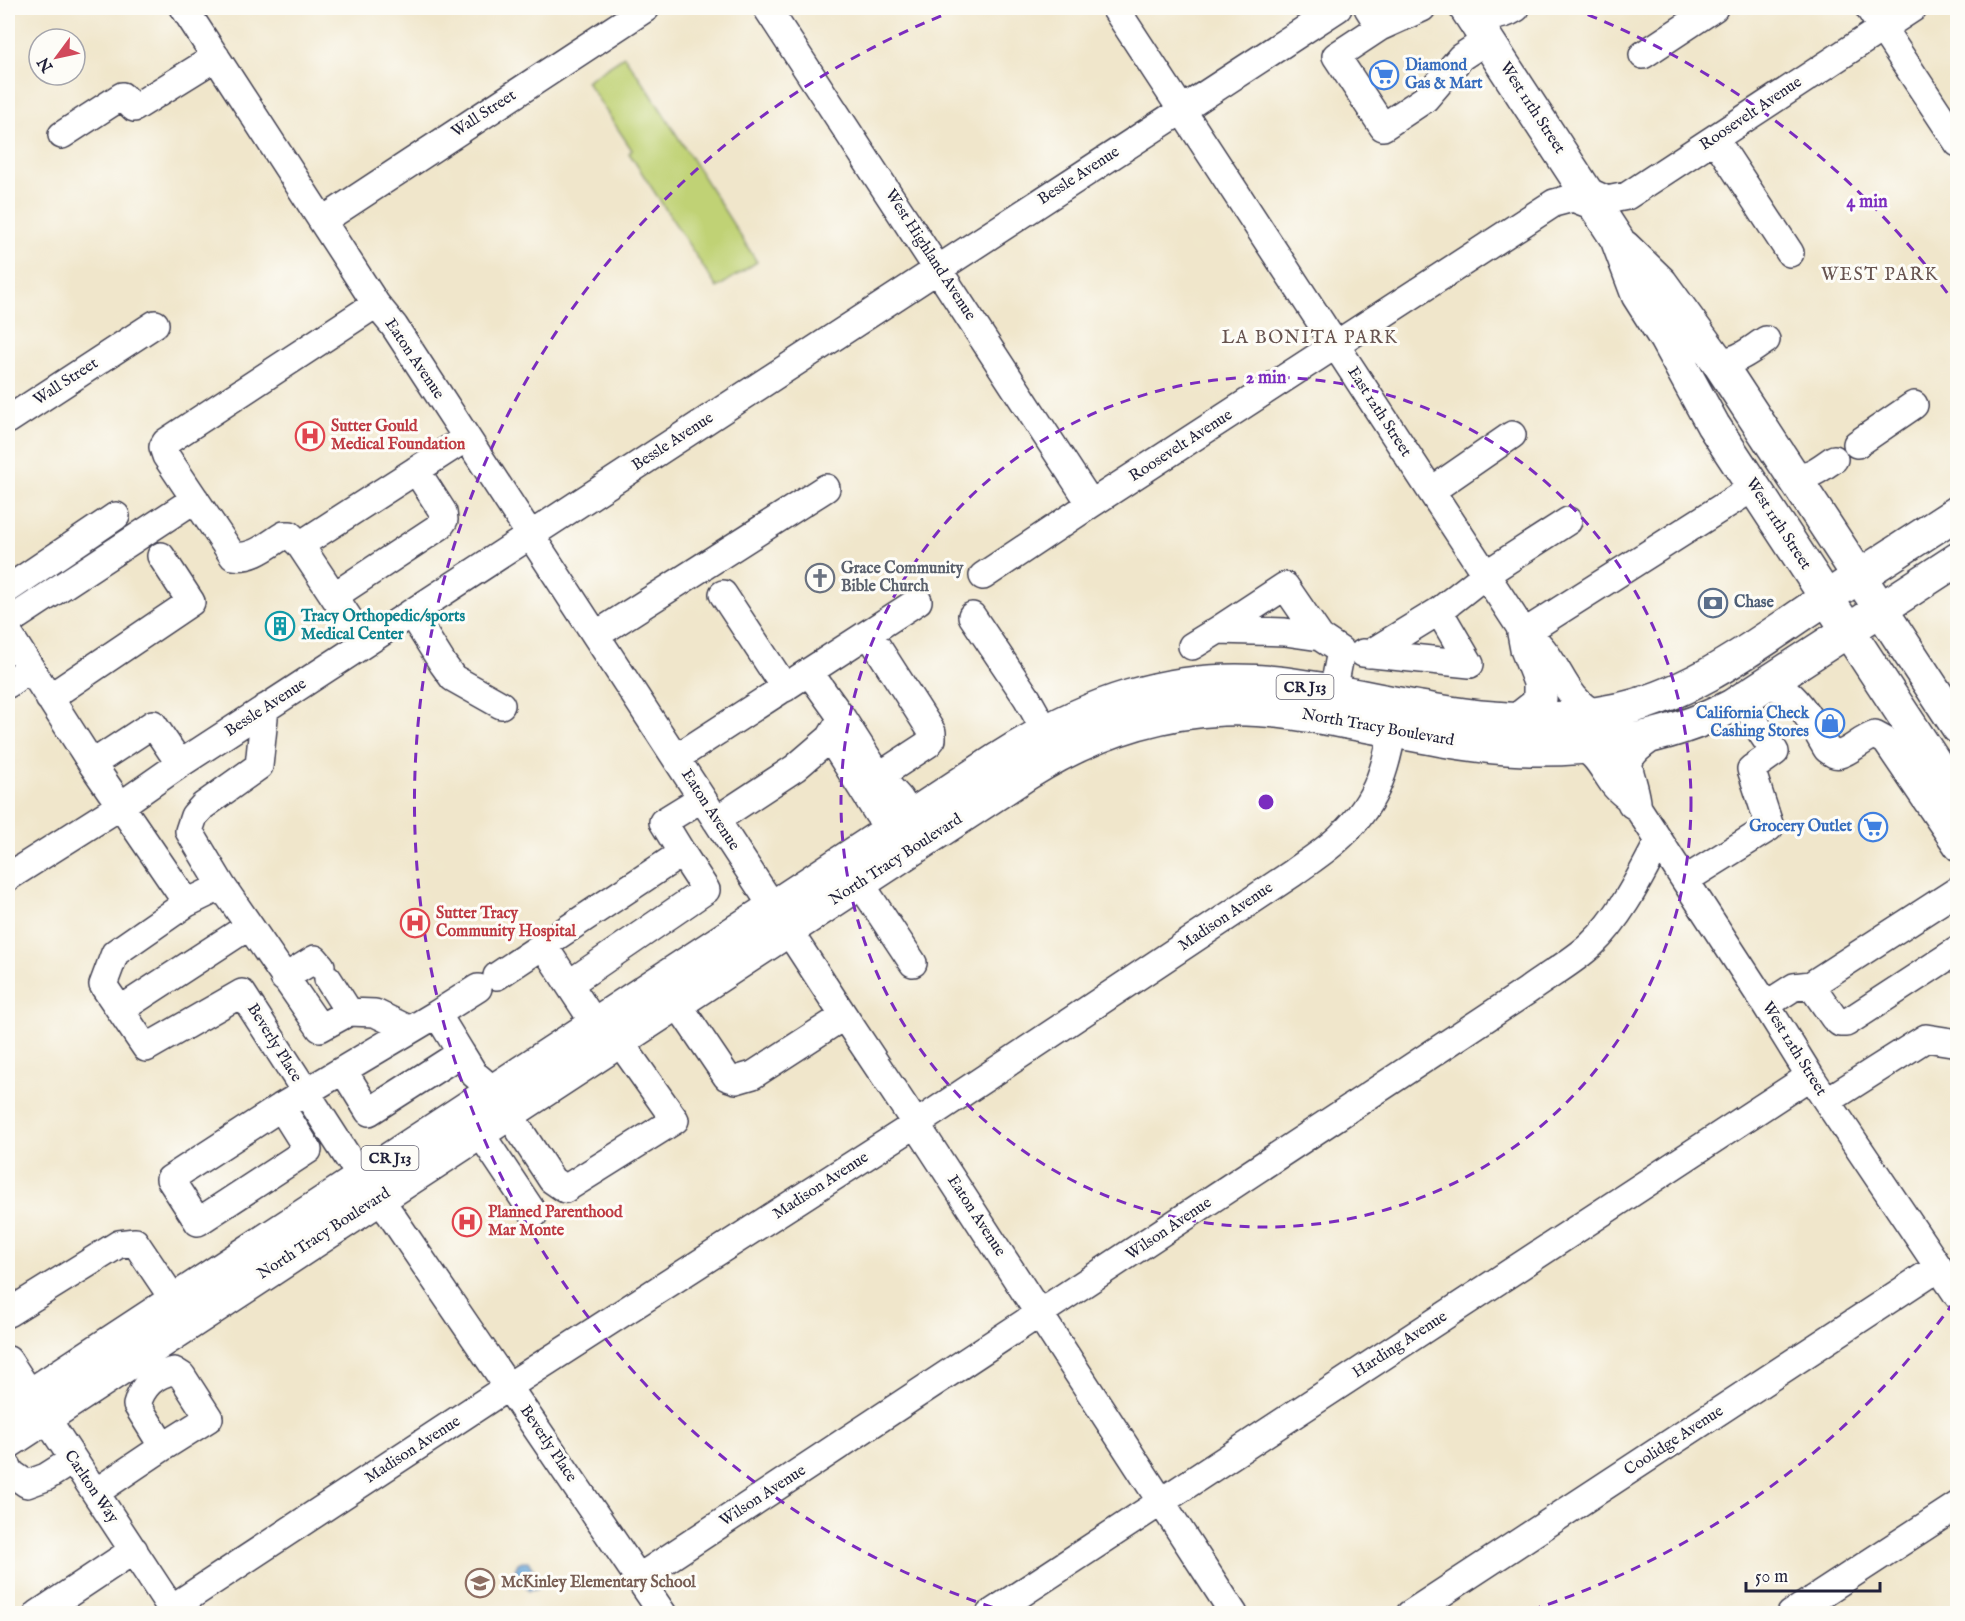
<svg xmlns="http://www.w3.org/2000/svg" width="1965" height="1621" font-family="'IM FELL English',serif">
<rect width="100%" height="100%" fill="#fdfcf7"/>
<filter id="ink" filterUnits="userSpaceOnUse"><feTurbulence type="fractalNoise" baseFrequency=".0167" numOctaves="2"/><feDisplacementMap in="SourceGraphic" scale="12" xChannelSelector="R" yChannelSelector="G"/><feConvolveMatrix kernelMatrix="1 2 1 2 8 2 1 2 1" color-interpolation-filters="sRGB"/></filter>
<filter id="wash" filterUnits="userSpaceOnUse"><feTurbulence type="fractalNoise" baseFrequency=".008" numOctaves="4" result="noise"/><feDisplacementMap in="SourceGraphic" scale="24" xChannelSelector="R" yChannelSelector="G"/><feGaussianBlur stdDeviation="1.35" result="paint"/><feColorMatrix in="noise" values="0 0 0 0 0 0 0 0 0 0 0 0 0 0 0 0 0 1.4 0 .05"/><feComposite in="paint" operator="in"/></filter>
<g filter="url(#wash)">
<rect width="100%" height="100%" fill="#f0e6cb"/>
<!-- green -->
<path fill="#c0d275" stroke="#717a58" stroke-width="1.5" d="M624,56L649,91L757,262L717,288L629,153L632,150L586,81Z"/>
<!-- water -->
<path fill="#63a2d6" stroke="#426288" stroke-width="1.5" d="M522,1561H528L541,1583L538,1589L529,1591L515,1570L518,1563Z"/>
</g>
<g filter="url(#ink)">
<g fill="none" stroke-linecap="round" stroke-linejoin="round">
<!-- minor casing -->
<g stroke="#413f51" stroke-width="30">
<path id="minor" d="M184,8L376,304L394,326L844,1016L916,1124L1234,1614
M767,8L1091,504
M1115,8L1524,633C1529,637 1535,640 1539,645C1560,667 1566,701 1596,714
M1368,8L1380,27L1422,8
M1869,8L1958,143
M1467,9C1486,16 1497,20 1516,8
M1380,27L1336,56L1383,127L1425,99L1461,57L1487,40
M1643,55L1714,8
M62,135L122,96L134,108L216,57
M1715,139L1790,253
M1585,190L1607,200L1627,196L1913,8
M322,221L646,8
M1717,360C1736,364 1750,350 1766,340
M8,420L155,324
M1857,444L1914,405
M1791,474C1810,479 1819,469 1834,459
M1431,491L1512,435
M300,545L290,535H284C268,545 253,559 233,556L166,456L163,447L166,442L376,304
M983,576L1091,504L1554,203L1573,198L1596,207
M8,589L116,516
M723,594L785,688
M334,596L440,526L444,520L443,512L416,470
M411,613L443,664L453,678L501,705
M972,616L1027,698L1055,748
M8,622L195,499
M1218,630L1285,586L1320,637
M8,633L92,764L187,903L115,953L103,985L146,1048L242,993L349,1159L391,1215L663,1614
M1524,633L1754,487
M869,634L932,732V739L928,744L879,776
M596,635L826,488
M365,643L300,545L466,438
M1192,646L1218,630L1285,632L1320,637L1341,651L1333,692
M1363,653L1470,664L1439,611
M1369,654L1439,611L1486,574L1568,521
M8,684L30,668
M1765,685C1773,687 1781,687 1788,693C1805,707 1816,731 1827,749C1831,752 1835,756 1840,754C1851,751 1862,739 1875,735L1886,741L1958,847
M49,698L191,602L161,556
M842,718L879,776L899,798L911,817
M830,738L878,814
M1576,746C1597,751 1603,771 1615,786C1620,792 1627,797 1634,802L1766,1005L1810,1076L1958,1296
M676,758L918,601
M92,764L153,724L180,764
M716,820L795,768L830,738L842,718L809,672
M8,877L120,806L180,764L1338,8
M1685,880L1770,827L1751,769L1775,752C1762,734 1750,719 1748,696
M860,883L913,963
M222,886L189,831L194,816L203,806L259,766L265,708
M187,903L222,886L320,1028L349,1012L375,1013L408,1029
M543,945L595,1024
M497,976L682,853L663,822L702,798
M284,978L315,959L321,966
M328,979L349,1012
M569,984L706,890L682,853
M1811,985L1834,1018L1840,1023H1846L1958,950
M677,1003L727,1077L736,1080L753,1075L844,1016
M1766,1005L1794,987L1811,985L1958,890
M120,1010L249,926
M437,1014L478,988
M461,1053L474,1074L494,1091L552,1180L565,1189L675,1120L619,1041
M1827,1101L1926,1038L1958,1043
M281,1107L308,1150L198,1222L170,1179L281,1107L437,1014L461,1053L369,1112L343,1070
M468,1115L534,1214
M8,1313L119,1244L135,1242L174,1300
M8,1360L175,1614
M8,1467L11,1473L27,1484L46,1477L73,1460
M96,1492L163,1447L137,1405C142,1386 154,1374 174,1371L182,1376L209,1418L163,1447
M640,1577L1527,991C1547,976 1573,962 1591,945C1621,917 1640,877 1659,841
M172,1608L509,1386L916,1124L1293,873C1309,861 1327,850 1341,836C1381,799 1387,762 1396,711
M38,1614L134,1550
M990,1614L1810,1076
M1410,1614L1937,1268
M1791,1614L1958,1505"/>
</g>
<!-- major casing -->
<g stroke="#413f51" stroke-width="36">
<path id="major" d="M1466,8L1617,239L1638,295L1666,339L1713,425L1958,798
M1624,247L1661,283L1717,360L1958,727
M1519,719L1538,704L1540,699V682L1527,649L1524,633
M1634,802C1629,768 1613,762 1648,737
M8,1410L997,760C1085,704 1170,672 1277,683C1349,691 1420,712 1493,718C1532,722 1573,719 1612,711C1682,698 1743,655 1801,615C1852,580 1905,547 1958,512
M8,1442L1026,774C1086,736 1151,712 1223,709C1277,707 1332,719 1385,729C1425,737 1466,745 1507,748C1582,753 1665,741 1732,706L1958,559"/>
</g>
<!-- minor -->
<use href="#minor" stroke="#fff" stroke-width="27"/>
<!-- major -->
<use href="#major" stroke="#fff" stroke-width="33"/>
</g>
</g>
<!-- distance rings -->
<g fill="none" stroke="#7b2cbf" stroke-width="3" stroke-dasharray="10 8">
<circle cx="1266" cy="802" r="425"/>
<path d="M1954 1302A850 850 0 0 1 1522 1613M1010 1613A850 850 0 0 1 961 8M1571 8A850 850 0 0 1 1954 302"/>
</g>
<!-- icons -->
<defs>
<g id="supermarket-ring" transform="scale(1.5)"><circle r="9.5" fill="#fdfcf7" stroke="#3f7fe0" stroke-width="1.5"/><path d="M-6-5.5h2.5l.6 2H6L4.5 2H-2.5L-4.4-4H-6ZM-1.5 3.2a1.3 1.3 0 1 0 .1 0ZM3 3.2a1.3 1.3 0 1 0 .1 0Z" fill="#3f7fe0"/></g>
<g id="hospital-ring" transform="scale(1.5)"><circle r="9.5" fill="#fdfcf7" stroke="#e0444e" stroke-width="1.5"/><path d="M-5-5h3v3.5h4V-5h3V5h-3V1.5h-4V5h-3Z" fill="#e0444e"/></g>
<g id="church-ring" transform="scale(1.5)"><circle r="9.5" fill="#fdfcf7" stroke="#6b7280" stroke-width="1.5"/><path d="M-1.2-6h2.4v3.5h3.3v2.4h-3.3V6h-2.4V-.1h-3.3v-2.4h3.3Z" fill="#6b7280"/></g>
<g id="bank-ring" transform="scale(1.5)"><circle r="9.5" fill="#fdfcf7" stroke="#5c6f8a" stroke-width="1.5"/><path d="M-6-4H6V4H-6ZM0-2.3a2.3 2.3 0 1 0 0 4.6a2.3 2.3 0 1 0 0-4.6Z" fill="#5c6f8a"/></g>
<g id="building-ring" transform="scale(1.5)"><circle r="9.5" fill="#fdfcf7" stroke="#0f9aa8" stroke-width="1.5"/><path d="M-4-6H4V6H1V3H-1V6H-4ZM-2.5-4.3h1.7v1.8h-1.7ZM.8-4.3h1.7v1.8H.8ZM-2.5-1h1.7V.8h-1.7ZM.8-1h1.7V.8H.8Z" fill="#0f9aa8"/></g>
<g id="shop-ring" transform="scale(1.5)"><circle r="9.5" fill="#fdfcf7" stroke="#3f7fe0" stroke-width="1.5"/><path d="M-5-2.5h2.3a2.7 3.5 0 0 1 5.4 0H5L5.5 6h-11ZM-1.5-2.5h3a1.5 2.3 0 0 0-3 0Z" fill="#3f7fe0"/></g>
<g id="school-ring" transform="scale(1.5)"><circle r="9.5" fill="#fdfcf7" stroke="#8d6e63" stroke-width="1.5"/><path d="M0-5L7-2L0 1L-7-2ZM-4 1L0 2.5L4 1V4Q0 6-4 4Z" fill="#8d6e63"/></g>
</defs>
<g fill-rule="evenodd">
<use href="#supermarket-ring" x="1384" y="75"/>
<use href="#hospital-ring" x="310" y="436"/>
<use href="#church-ring" x="820" y="578"/>
<use href="#bank-ring" x="1713" y="603"/>
<use href="#building-ring" x="280" y="626"/>
<use href="#shop-ring" x="1830" y="723"/>
<use href="#supermarket-ring" x="1873" y="827"/>
<use href="#hospital-ring" x="415" y="923"/>
<use href="#hospital-ring" x="467" y="1222"/>
<use href="#school-ring" x="480" y="1583"/>
</g>
<g text-anchor="middle" dominant-baseline="central" stroke-width="6" stroke-linejoin="round" paint-order="stroke">
<!-- shield labels -->
<g fill="#fdfcf7" stroke="#646373" stroke-width="1.5">
<rect x="1276.5" y="675" width="57" height="24" rx="4.5"/>
<rect x="361.5" y="1146" width="57" height="24" rx="4.5"/>
</g>
<g font-size="15" font-weight="bold" fill="#22223b">
<text x="1305" y="687">CR J13</text>
<text x="390" y="1158">CR J13</text>
</g>
<!-- shop labels -->
<g font-size="16" font-weight="bold" fill="#366cbe" stroke="#fdfcf7" text-anchor="end">
<text x="1405" y="66" text-anchor="start">Diamond<tspan x="1405" dy="18">Gas &amp; Mart</tspan></text>
<text x="1809" y="714">California Check<tspan x="1809" dy="18">Cashing Stores</tspan></text>
<text x="1852" y="827">Grocery Outlet</text>
</g>
<!-- street labels -->
<g font-size="16" fill="#22223b" stroke="#fdfcf7">
<text transform="translate(1532 108) rotate(57)">West 11th Street</text>
<text transform="translate(484 114) rotate(-33)">Wall Street</text>
<text transform="translate(1751 114) rotate(-34)">Roosevelt Avenue</text>
<text transform="translate(1079 176) rotate(-33)">Bessle Avenue</text>
<text transform="translate(930 255) rotate(57)">West Highland Avenue</text>
<text transform="translate(414 359) rotate(56)">Eaton Avenue</text>
<text transform="translate(66 382) rotate(-33)">Wall Street</text>
<text transform="translate(1379 412) rotate(57)">East 12th Street</text>
<text transform="translate(673 442) rotate(-33)">Bessle Avenue</text>
<text transform="translate(1181 446) rotate(-33)">Roosevelt Avenue</text>
<text transform="translate(1778 524) rotate(57)">West 11th Street</text>
<text transform="translate(266 708) rotate(-33)">Bessle Avenue</text>
<text transform="translate(1378 728) rotate(10)">North Tracy Boulevard</text>
<text transform="translate(710 810) rotate(57)">Eaton Avenue</text>
<text transform="translate(896 860) rotate(-33)">North Tracy Boulevard</text>
<text transform="translate(1226 917) rotate(-34)">Madison Avenue</text>
<text transform="translate(274 1043) rotate(58)">Beverly Place</text>
<text transform="translate(1794 1049) rotate(58)">West 12th Street</text>
<text transform="translate(821 1186) rotate(-33)">Madison Avenue</text>
<text transform="translate(976 1216) rotate(57)">Eaton Avenue</text>
<text transform="translate(1169 1229) rotate(-34)">Wilson Avenue</text>
<text transform="translate(324 1234) rotate(-33)">North Tracy Boulevard</text>
<text transform="translate(1400 1345) rotate(-33)">Harding Avenue</text>
<text transform="translate(1674 1441) rotate(-33)">Coolidge Avenue</text>
<text transform="translate(548 1444) rotate(56)">Beverly Place</text>
<text transform="translate(413 1450) rotate(-33)">Madison Avenue</text>
<text transform="translate(91 1487) rotate(56)">Carlton Way</text>
<text transform="translate(763 1496) rotate(-33)">Wilson Avenue</text>
</g>
<!-- health labels -->
<g font-size="16" font-weight="bold" fill="#be3a42" stroke="#fdfcf7" text-anchor="start">
<text x="331" y="427">Sutter Gould<tspan x="331" dy="18">Medical Foundation</tspan></text>
<text x="436" y="914">Sutter Tracy<tspan x="436" dy="18">Community Hospital</tspan></text>
<text x="488" y="1213">Planned Parenthood<tspan x="488" dy="18">Mar Monte</tspan></text>
</g>
<!-- worship labels -->
<g font-size="16" font-weight="bold" fill="#5b616d" stroke="#fdfcf7" text-anchor="start">
<text x="841" y="569">Grace Community<tspan x="841" dy="18">Bible Church</tspan></text>
</g>
<!-- service labels -->
<g font-size="16" font-weight="bold" fill="#4e5e75" stroke="#fdfcf7" text-anchor="start">
<text x="1734" y="603">Chase</text>
</g>
<!-- culture labels -->
<g font-size="16" font-weight="bold" fill="#0d838f" stroke="#fdfcf7" text-anchor="start">
<text x="301" y="617">Tracy Orthopedic/sports<tspan x="301" dy="18">Medical Center</tspan></text>
</g>
<!-- education labels -->
<g font-size="16" font-weight="bold" fill="#785e54" stroke="#fdfcf7" text-anchor="start">
<text x="501" y="1583">McKinley Elementary School</text>
</g>
<!-- neighbourhood labels -->
<g font-size="18" letter-spacing="1.5" fill="#67534f" stroke="#fdfcf7">
<text x="1880" y="275">WEST PARK</text>
<text x="1310" y="338">LA BONITA PARK</text>
</g>
</g>
<circle cx="1266" cy="802" r="9" fill="#7b2cbf" stroke="#fdfcf7" stroke-width="3"/>
<g font-size="18" text-anchor="middle" font-weight="bold" fill="#7b2cbf" stroke="#fdfcf7" stroke-width="6" stroke-linejoin="round" paint-order="stroke">
<text x="1867" y="207">4 min</text>
<text x="1266" y="383">2 min</text>
</g>
<!-- margin -->
<rect width="1965" height="1621" fill="none" stroke="#fdfcf7" stroke-width="30"/>
<!-- north arrow -->
<g transform="translate(57 57) rotate(237)"><circle r="28" fill="#fdfcf7" stroke="#a5a5ac" stroke-width="1.5"/>
<path d="M0-4.5L10 22L0 15L-10 22Z" fill="#d1495b"/>
<text y="-9" font-size="16" font-weight="bold" text-anchor="middle" fill="#22223b">N</text>
</g>
<!-- scale -->
<path d="M1746 1582v9h134v-9" fill="none" stroke="#22223b" stroke-width="3"/>
<text x="1755" y="1582" font-size="18" fill="#22223b" stroke="#fdfcf7" stroke-width="4.5" paint-order="stroke">50 m</text>
</svg>
